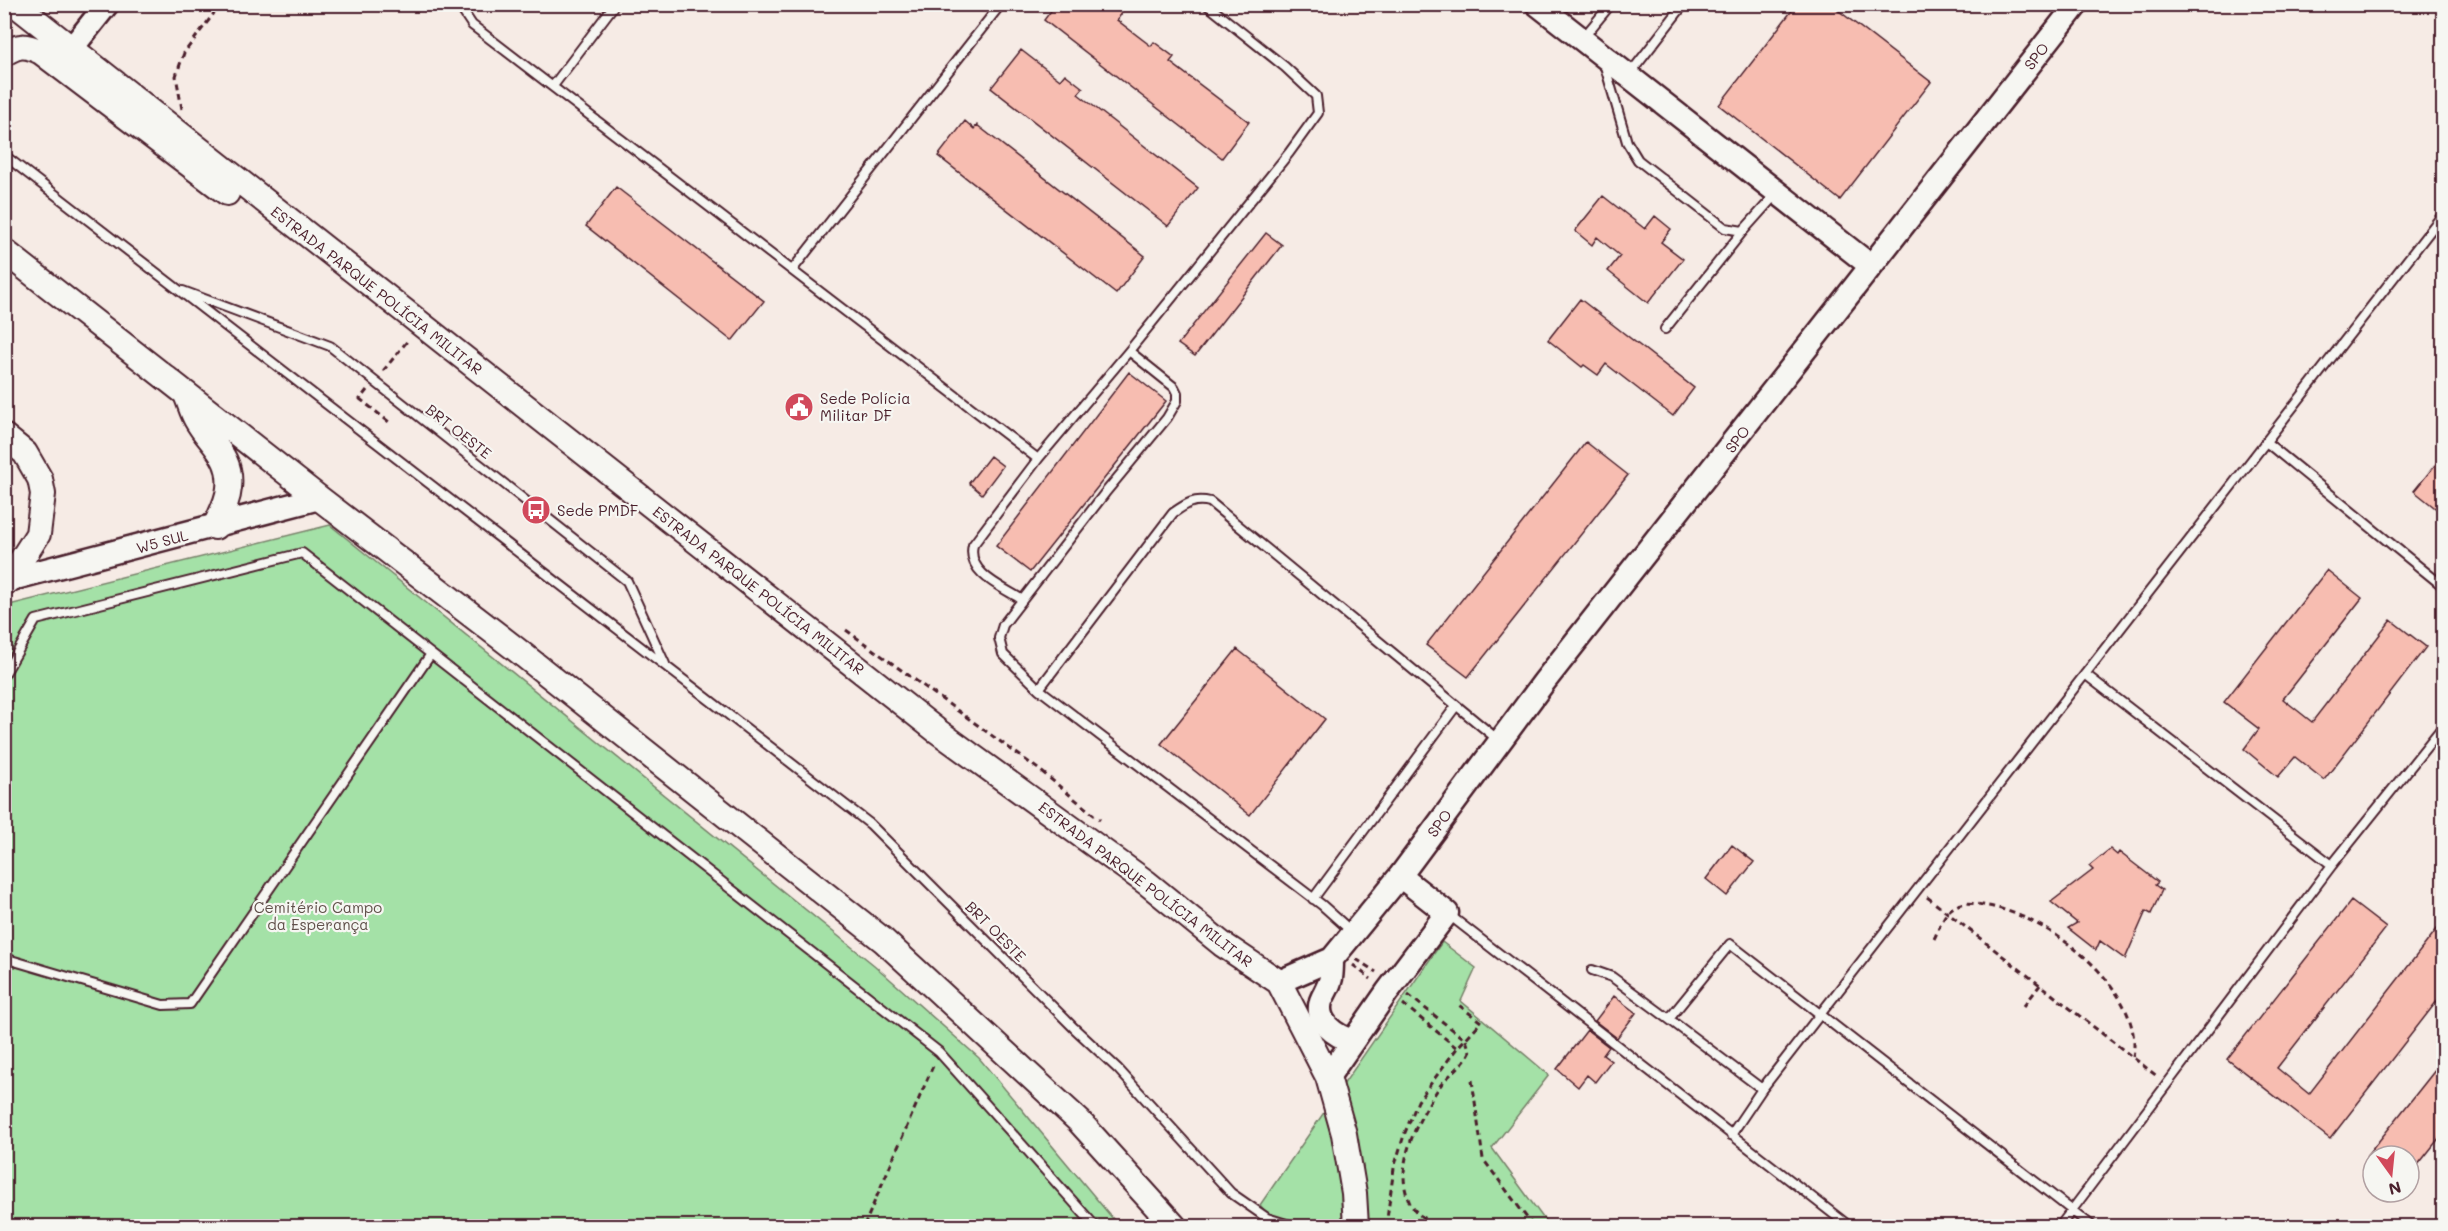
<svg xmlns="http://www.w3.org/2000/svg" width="2448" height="1231" font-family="Mali,sans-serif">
<rect width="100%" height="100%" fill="#f6ebe5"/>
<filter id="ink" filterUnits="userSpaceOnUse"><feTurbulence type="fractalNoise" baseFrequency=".0167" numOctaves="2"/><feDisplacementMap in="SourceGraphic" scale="12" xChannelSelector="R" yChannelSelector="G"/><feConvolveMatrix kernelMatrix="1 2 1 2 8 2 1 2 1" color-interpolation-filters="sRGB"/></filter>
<g filter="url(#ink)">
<!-- green -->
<path fill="#a4e1a7" stroke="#778069" stroke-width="1.5" d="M330,525L874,965L979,1058L1119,1226H5V606Z
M1442,942L1476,968L1461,1001L1549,1075L1492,1148L1549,1226H1278L1260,1205Z"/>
<!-- building -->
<path fill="#f7bdb1" stroke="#4a1f2b" stroke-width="1.5" d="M1056,4H1110L1122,13L1117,20L1151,46L1154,42L1174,57L1170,62L1249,122L1222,158L1044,20Z
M1797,4H1830L1931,82L1840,200L1719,105Z
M1021,50L1060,80L1065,74L1083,88L1078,94L1198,188L1168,226L991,88Z
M965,121L974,129L977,125L1145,256L1116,294L938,156Z
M616,187L764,301L732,341L586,226Z
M1603,196L1645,229L1655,216L1671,229L1661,242L1683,259L1648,303L1608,271L1620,256L1597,237L1592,245L1575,231Z
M1266,233L1282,245L1195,356L1178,344Z
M1580,299L1694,388L1673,416L1606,364L1598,375L1584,365L1582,367L1548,340Z
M1129,372L1166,401L1030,572L996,546Z
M1586,442L1628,475L1468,677L1426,645Z
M2444,454V515L2414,491Z
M990,456L1003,466L982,494L969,483Z
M2327,570L2362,598L2283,699L2312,722L2391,620L2426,647L2324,780L2295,757L2278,777L2244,749L2259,729L2224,702Z
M1237,649L1325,719L1250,815L1161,744Z
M1732,845L1754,862L1727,896L1706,879Z
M2110,849L2117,855L2119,852L2158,882L2155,885L2162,890L2151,914L2146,911L2125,959L2100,941L2096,950L2068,928L2077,923L2051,902L2093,870L2089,866Z
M2351,901L2386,928L2277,1068L2309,1094L2444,920V992L2330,1139L2227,1059Z
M1614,996L1636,1013L1617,1038L1595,1021Z
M1587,1030L1609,1047L1603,1055L1611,1061L1595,1082L1587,1075L1578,1087L1557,1069Z
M2444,1059V1132L2409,1176V1156H2367Z"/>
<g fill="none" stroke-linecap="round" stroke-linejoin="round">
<!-- lane casing -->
<g stroke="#4a1f2b" stroke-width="12">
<path id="lane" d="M463,4L464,13L472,25L1038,459
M1583,38L1611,4
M1604,63L1627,142L1638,160L1725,228L1743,231L1776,194
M1629,75L1684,4
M553,86L615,4
M4,155L870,824L1074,1028L1118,1069L1231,1193L1267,1218L1293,1226
M793,269L1001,4
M183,291L330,346L627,581L665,664
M1665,329L1743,231
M1129,351L1174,387L1177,393V401L1167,418L1105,493L1003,625L999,638L1003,654L1039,689L1322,905L1351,931
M2266,442L2444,587
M1021,599C1002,587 966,573 973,545L1038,459L1129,351L1289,153L1318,113L1316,96L1285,67L1206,4
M2085,674L2332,865
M4,675L36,620L302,553L939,1052L1095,1226
M1039,689L1173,513C1186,504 1194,498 1210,502L1497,739
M1313,899L1456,706
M1448,914L1849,1226
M4,958L163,1005L190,1004L431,654
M1592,970L1612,977L1669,1019
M1762,1089L1669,1019L1730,944L2092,1226
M1731,1135L1762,1089L2444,213
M2060,1226L2332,865L2444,725"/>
</g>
<!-- secondary casing -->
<g stroke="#4a1f2b" stroke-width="27">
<path id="secondary" d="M1537,4L1871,266
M72,48L107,4
M4,581L319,498
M1332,959C1332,965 1332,972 1331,978C1329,987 1324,993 1321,1001C1315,1022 1335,1036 1353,1041
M1279,982L1332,959L1400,876L1544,682L2077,4
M1328,1077L1387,992L1447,913L1400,876"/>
</g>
<!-- primary casing -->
<g stroke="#4a1f2b" stroke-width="28">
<path id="primary" d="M15,4L936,730L1147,883L1222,944L1279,982L1328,1077L1344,1134L1354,1193L1356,1226
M4,54C19,44 26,45 41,52L227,193
M4,251L319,498L517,650L883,940L1079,1121L1174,1226
M187,397C190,404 192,412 196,419C209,443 233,456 229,488C228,502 220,515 215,527
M4,436L25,453L40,479L43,494L38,534L8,581"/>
</g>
<!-- path -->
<path stroke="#4a1f2b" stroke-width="3" stroke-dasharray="6 4.5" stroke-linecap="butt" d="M182,109L176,76L184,53L221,4
M383,371L409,339
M367,390L360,399L389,422
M846,630L1041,771L1100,820
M1927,897L2158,1077
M1934,939C1940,927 1943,912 1956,906C1965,901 1978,904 1988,906C2048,916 2145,989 2133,1057
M1356,959L1376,972
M1353,965L1371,979
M1408,995L1466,1040L1470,1052C1463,1066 1449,1074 1440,1086C1419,1117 1393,1164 1409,1201C1414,1213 1426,1220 1436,1226
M1403,1004L1457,1048
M2024,1006L2040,985
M1472,1080L1483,1159L1533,1226
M864,1226L933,1066
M1386,1226L1394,1168L1404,1135L1418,1101L1457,1048L1481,1022L1456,1003"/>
<!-- lane -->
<use href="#lane" stroke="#f6f6f2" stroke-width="8"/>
<!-- secondary -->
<use href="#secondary" stroke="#f6f6f2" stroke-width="22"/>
<!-- primary -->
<use href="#primary" stroke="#f6f6f2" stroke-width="24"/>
</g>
</g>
<!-- icons -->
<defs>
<g id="civic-disc" transform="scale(1.5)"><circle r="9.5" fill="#d1495b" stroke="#f6f6f2"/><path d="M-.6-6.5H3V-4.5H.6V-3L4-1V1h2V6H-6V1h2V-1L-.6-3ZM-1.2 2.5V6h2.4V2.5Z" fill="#fff"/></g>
<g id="bus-disc" transform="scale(1.5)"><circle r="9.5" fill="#d1495b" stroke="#f6f6f2"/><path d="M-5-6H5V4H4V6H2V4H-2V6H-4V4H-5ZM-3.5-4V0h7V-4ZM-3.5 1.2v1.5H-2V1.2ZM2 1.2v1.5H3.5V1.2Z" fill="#fff"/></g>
</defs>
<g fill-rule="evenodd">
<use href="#civic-disc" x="799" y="407"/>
<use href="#bus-disc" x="536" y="510"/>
</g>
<g text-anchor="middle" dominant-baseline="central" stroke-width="4.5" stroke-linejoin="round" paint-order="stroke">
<!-- street labels -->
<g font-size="15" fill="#4a1f2b" stroke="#f6f6f2">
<text transform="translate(2036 56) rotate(-52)">SPO</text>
<text transform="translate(377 290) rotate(38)">ESTRADA PARQUE POLÍCIA MILITAR</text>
<text transform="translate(459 431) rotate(38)">BRT OESTE</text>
<text transform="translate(1737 439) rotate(-52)">SPO</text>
<text transform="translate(162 541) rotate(-15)">W5 SUL</text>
<text transform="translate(759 590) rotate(38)">ESTRADA PARQUE POLÍCIA MILITAR</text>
<text transform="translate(1439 823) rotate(-53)">SPO</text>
<text transform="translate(1146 884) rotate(37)">ESTRADA PARQUE POLÍCIA MILITAR</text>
<text transform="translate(996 931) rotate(45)">BRT OESTE</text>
</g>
<!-- poi labels -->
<g font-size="15" fill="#4a1f2b" stroke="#f6f6f2" text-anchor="start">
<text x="820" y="398">Sede Polícia<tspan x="820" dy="17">Militar DF</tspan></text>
<text x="557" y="510">Sede PMDF</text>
</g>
<!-- park labels -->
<g font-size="15" fill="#60504a" stroke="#f6f6f2">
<text x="318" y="907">Cemitério Campo<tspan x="318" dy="17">da Esperança</tspan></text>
</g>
</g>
<!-- margin -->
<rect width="2448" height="1231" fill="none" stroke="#f6f6f2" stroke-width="24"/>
<rect x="12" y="12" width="2424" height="1207" fill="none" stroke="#4a1f2b" stroke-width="2" filter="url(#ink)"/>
<!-- north arrow -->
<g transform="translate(2391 1174) rotate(165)"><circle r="28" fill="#f6f6f2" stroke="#b1a0a2" stroke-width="1.5"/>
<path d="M0-4.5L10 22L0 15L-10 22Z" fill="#d1495b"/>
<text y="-9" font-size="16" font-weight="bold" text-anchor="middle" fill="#4a1f2b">N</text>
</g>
</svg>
